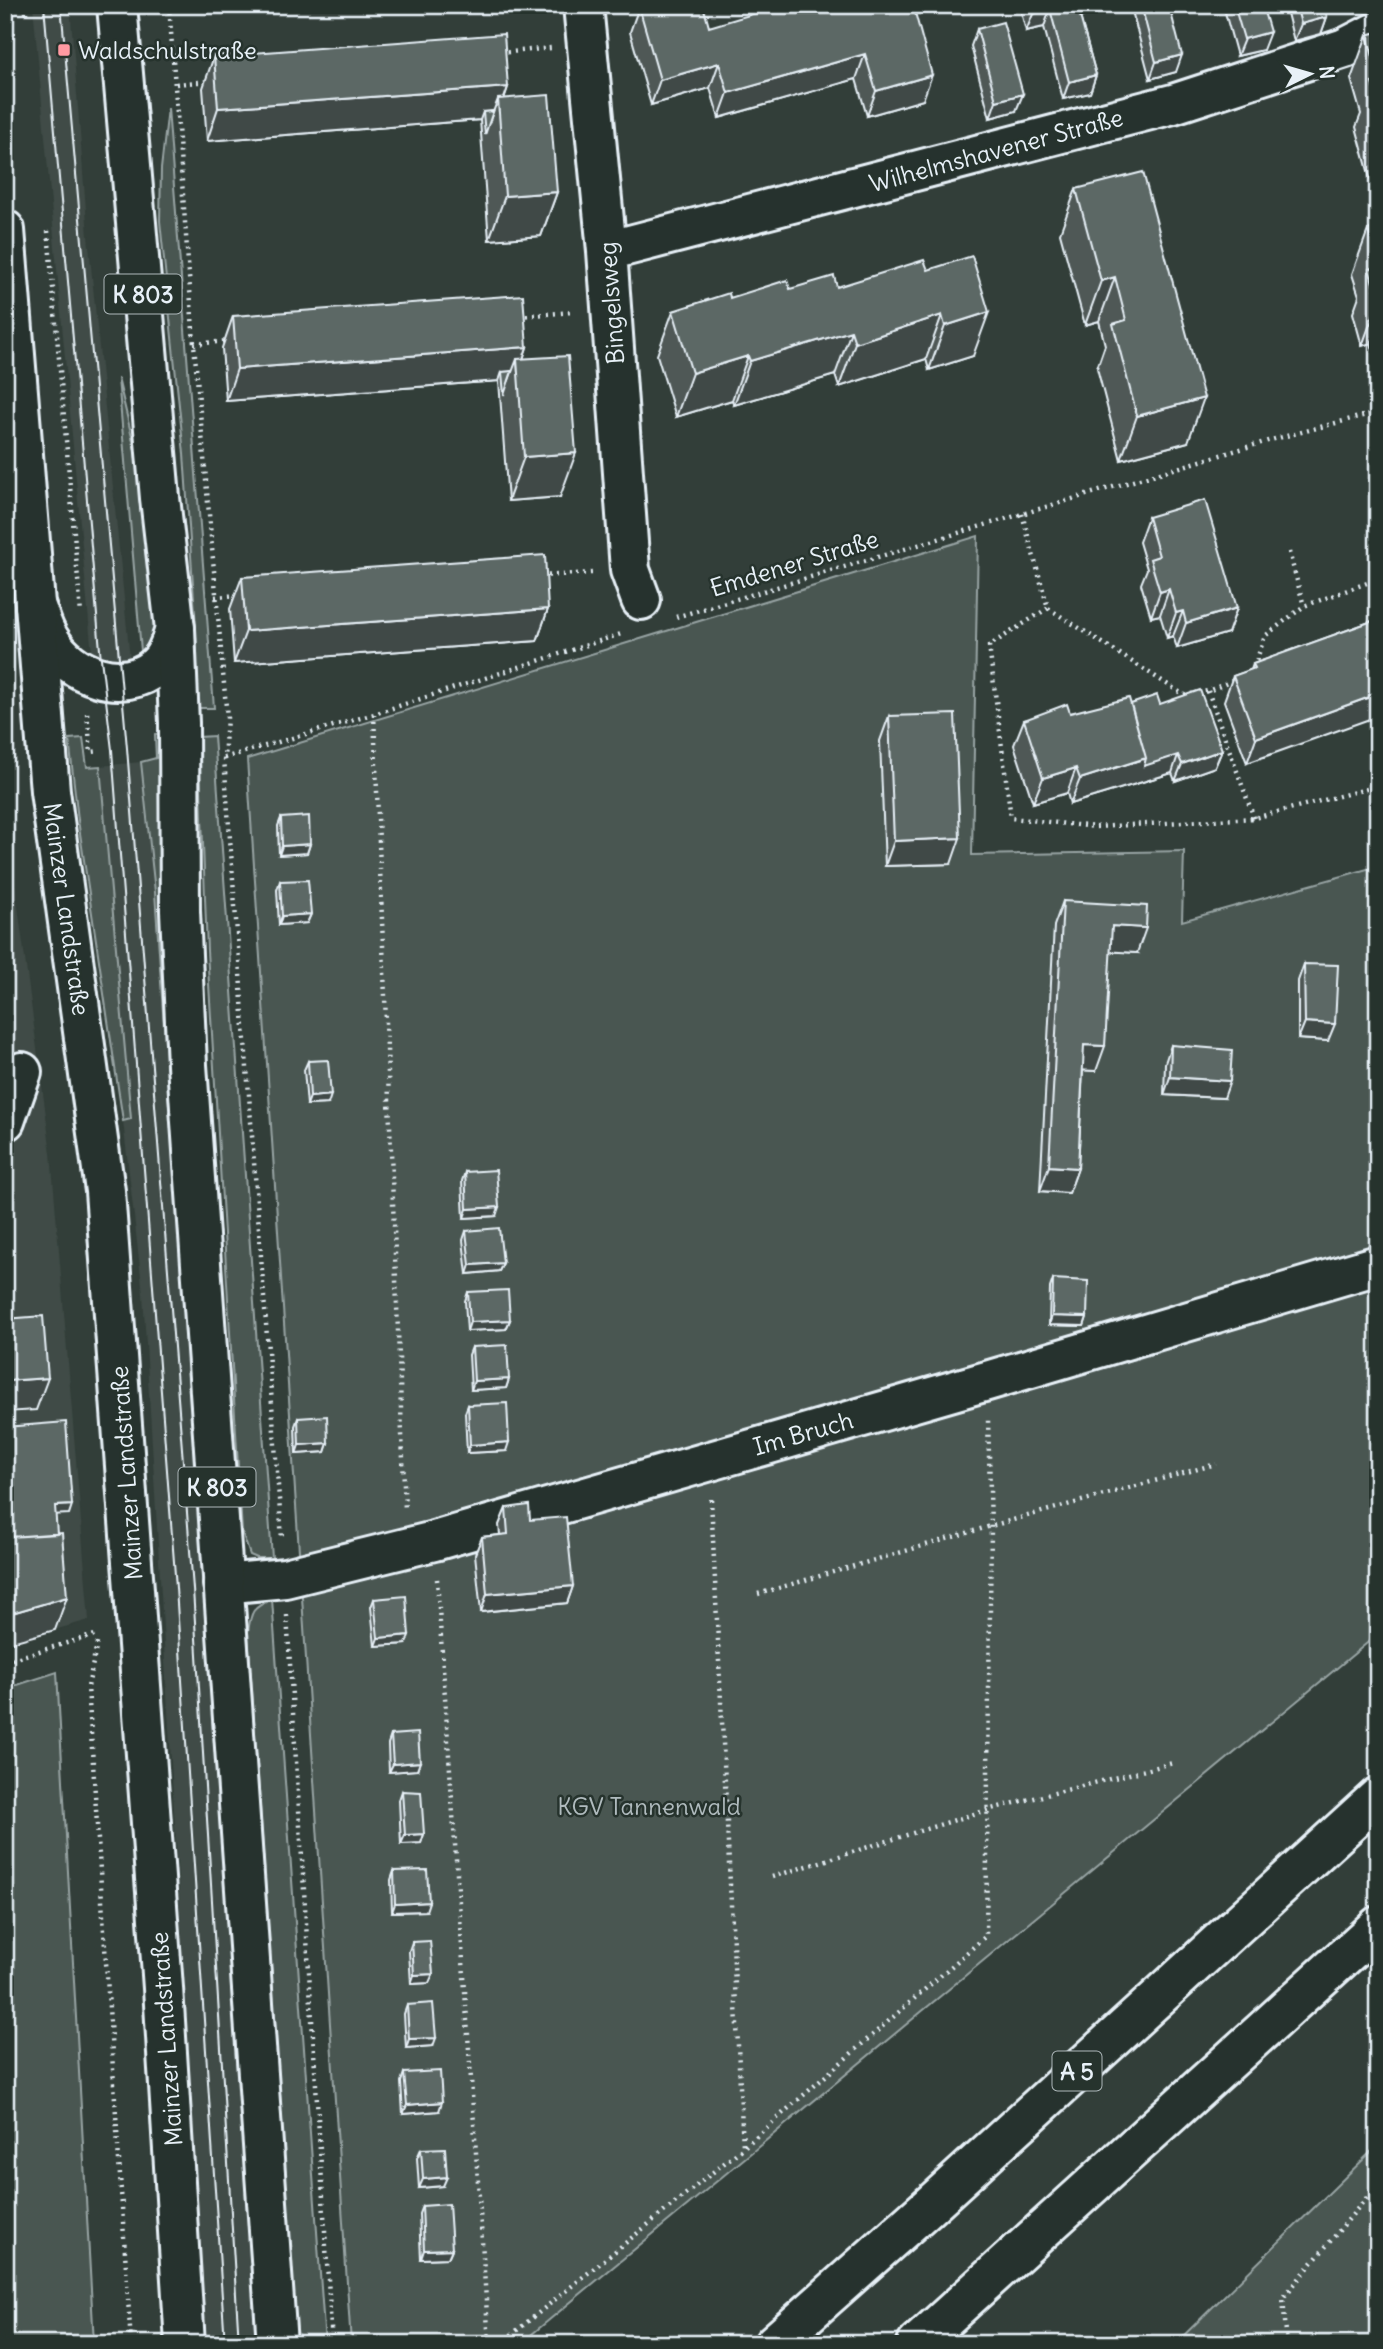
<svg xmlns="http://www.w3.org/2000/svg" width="1383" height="2349" font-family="Delius,sans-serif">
<rect width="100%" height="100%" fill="#323e39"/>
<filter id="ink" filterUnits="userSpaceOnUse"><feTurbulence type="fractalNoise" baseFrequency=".0143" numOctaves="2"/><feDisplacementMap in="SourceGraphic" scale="14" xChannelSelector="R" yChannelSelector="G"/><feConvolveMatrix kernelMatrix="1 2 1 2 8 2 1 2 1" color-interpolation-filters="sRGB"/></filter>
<g filter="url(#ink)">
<!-- built -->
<path fill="#3f4b46" d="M33,5H70L88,236L130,659L116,662L93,656L91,644Z
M141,762L155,892L170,1117L176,1118L256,2344H206L143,1294L123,1121L131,1119L100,766Z
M5,847H10L51,1153L89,1620L5,1644Z"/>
<!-- green -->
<path fill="#495651" stroke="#98a4a4" stroke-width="2" d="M168,108L214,708H198L196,628L184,454L160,221L161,169Z
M118,378L144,488L157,625L151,641L141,651Z
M978,536L972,855L1184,851L1182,921L1378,866V1634L520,2344H351L247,759Z
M162,733L176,1118L170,1117L155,892L141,762L156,758L155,734Z
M214,736L272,1558H257L250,1555L242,1532L207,951L199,737Z
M83,738L87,767L100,766L131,1119L123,1121L78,820L69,739Z
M272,1599L325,2344H297L248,1632C251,1611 252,1608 272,1599Z
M57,1672L94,2344H5V1689Z
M1378,2145V2344H1175Z"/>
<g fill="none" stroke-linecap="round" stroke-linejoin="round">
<!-- minor casing -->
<g stroke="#e8f1f8" stroke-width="44">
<path id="minor" d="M583,5L607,251L630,570L641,600
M607,251L1173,104L1345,48L1378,31
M35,605C40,617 43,630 50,640C70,675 123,695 156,666C167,657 171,642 175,629
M5,1121L22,1072
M223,1584L285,1578L434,1541L987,1381L1378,1265"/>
</g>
<!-- major casing -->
<g stroke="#e8f1f8" stroke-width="44">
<path id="major" d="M117,5L160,498L175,629L179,723L180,911L187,1065L277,2344
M5,230L50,791L105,1191L163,1988L185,2344"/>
</g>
<!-- highway casing -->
<g stroke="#e8f1f8" stroke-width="44">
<path id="highway" d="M774,2344L927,2208L1378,1797
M917,2344L1378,1926"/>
</g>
<!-- path -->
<path stroke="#e8f1f8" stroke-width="4.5" stroke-dasharray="2 5" stroke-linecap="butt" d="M26,5V14
M169,5L194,344L227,718L224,758L282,1539
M500,53L551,48
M176,84L209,81
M48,231L81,614
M519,316L573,312
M194,344L228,341
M1022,514L1048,608L1184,695L1208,691L1237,679
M1289,552L1304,606
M541,576L592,573
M215,597L239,595
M1048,608L989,646L1011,818L1095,827L1254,818L1378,786
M676,617L1271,440L1378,412
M1254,667L1265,636L1304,606L1378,579
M1208,691L1254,818
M87,713L91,752L100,751
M374,714L405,1511
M224,758L374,714L621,634
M711,1499L743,2147
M437,1579L489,2344
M758,1594L991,1526L1216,1464
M287,1615L332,2344
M97,1643L88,1687L131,2344
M5,1661L98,1634
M772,1877L987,1810L1173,1763
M500,2344L743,2148L986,1936L991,1526L988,1420
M1287,2344L1283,2298L1378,2184"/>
<!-- minor -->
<use href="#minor" stroke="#26332d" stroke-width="38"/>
<!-- major -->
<use href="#major" stroke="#26332d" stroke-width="38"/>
<!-- highway -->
<use href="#highway" stroke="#26332d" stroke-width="38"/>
<!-- tram -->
<path stroke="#e8f1f8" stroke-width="2" d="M44,5L100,650L112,750L176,1588L225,2344
M61,5L127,748L193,1589L239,2344"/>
</g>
<!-- wall -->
<path fill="#4f5957" stroke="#e8f1f8" stroke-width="2" d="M913,5L923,100L867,116L856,79L719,118L710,88L651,105L630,32L639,7L709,27Z
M1019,5H1089L1085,16L1080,17L1096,75L1090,93L1063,99L1044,27L1026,31Z
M1131,5H1169L1176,72L1150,79L1131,7Z
M1223,5H1262L1263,50L1237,56Z
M1285,5H1324L1327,17L1321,34L1294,41Z
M977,29L1016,111L990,118L971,46Z
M1378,32V368L1371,343L1362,346L1353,313L1359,296L1352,274L1368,230L1375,228L1373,220L1378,207L1356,127L1361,114L1351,79L1367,35Z
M214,56L508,87L504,99L557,192L541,236L489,240L480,120L207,141L203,88Z
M1076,189L1188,442L1121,460L1097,368L1105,345L1099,321L1085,325L1060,233Z
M928,270L973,356L929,370L926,359L839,387L835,375L734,405L732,400L676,417L657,355L673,311L730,298L790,289L837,287Z
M233,316L527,347L523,359L560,497L508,501L499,381L226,401L222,348Z
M1148,517L1237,608L1228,633L1177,648L1173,636L1167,638L1160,615L1151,617L1141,584L1147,569L1139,542Z
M242,577L548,609L537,641L234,663L230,609Z
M1378,619L1247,763L1224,701L1233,676L1251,670L1253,664Z
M1131,704H1160L1222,750L1215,767L1175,781L1172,773L1070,804L1067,793L1033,803L1014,745L1024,720Z
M889,716L951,864L885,866L880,741Z
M281,818L310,844L307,853L279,855L278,826Z
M280,881L311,914L307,923L279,925L277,890Z
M1063,901L1137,953L1110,951L1096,1071L1083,1070L1078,1168L1069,1193L1040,1191L1054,926Z
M1304,964L1328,1041L1298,1039V981Z
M1171,1045L1224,1098L1164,1095L1165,1063Z
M308,1061L328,1104L307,1105L304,1070Z
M465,1172L496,1216L464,1218L462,1181Z
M466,1231L503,1263L499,1271L467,1274L463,1240Z
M1053,1279L1087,1317L1084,1326L1049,1325L1050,1288Z
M468,1292L510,1320L506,1329L467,1331L465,1301Z
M472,1347L509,1379L506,1388L471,1390L469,1355Z
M468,1405L506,1451L467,1453L465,1413Z
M298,1418L328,1443L325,1452L296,1454L295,1426Z
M506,1508L530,1520L573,1586L567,1603L481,1612L475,1554L482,1537L500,1535L499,1525Z
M374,1599L406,1644L375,1646L371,1607Z
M391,1735L417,1770L389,1772L388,1744Z
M402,1791L424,1834L421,1843L401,1844L399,1800Z
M394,1871L426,1911L392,1912L391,1880Z
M412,1942L433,1974L429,1983L411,1984L409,1951Z
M407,2005L433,2046L406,2048L404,2014Z
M404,2073L439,2111L403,2114L401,2082Z
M421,2149L443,2186L419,2188L417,2158Z
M422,2206L452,2249L448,2258L421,2259L419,2214Z"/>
<!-- shaded-wall -->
<path fill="#404947" stroke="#e8f1f8" stroke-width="2" d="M1075,5H1089L1085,16L1070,19Z
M1050,9L1044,27L1026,31L1033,14Z
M1327,17L1321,34L1294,41L1301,24Z
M1270,32L1263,50L1237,56L1244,39Z
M865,54L856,79L719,118L728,93Z
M1182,55L1176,72L1150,79L1156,62Z
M719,63L710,88L651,105L660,80Z
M932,75L923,100L867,116L876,91Z
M1096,75L1090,93L1063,99L1069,82Z
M508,87L499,113L498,99L490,120L483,112L480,120L207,141L218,108Z
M1023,94L1016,111L990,118L996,101Z
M557,192L541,236L489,240L505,196Z
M1115,277L1099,321L1085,325L1101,281Z
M1378,302V325L1371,343L1362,346Z
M989,312L973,356L929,370L945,326Z
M942,315L926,359L839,387L855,343Z
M851,331L835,375L734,405L750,361Z
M527,347L518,374L517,359L509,380L502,372L499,381L226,401L237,369Z
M748,356L732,400L676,417L692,373Z
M1204,398L1188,442L1121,460L1137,416Z
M576,453L560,497L508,501L524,457Z
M1169,589L1160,615L1151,617L1160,592Z
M1237,608L1228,633L1177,648L1186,623Z
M548,609L537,641L234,663L246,631Z
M1183,611L1173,636L1167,638L1176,613Z
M1378,694V716L1247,763L1256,738Z
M1222,750L1215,767L1175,781L1182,764Z
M1178,755L1172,773L1070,804L1080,779L1146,758Z
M1076,768L1067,793L1033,803L1043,778Z
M960,838L951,864L885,866L894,841Z
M310,844L307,853L279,855L282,846Z
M311,914L307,923L279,925L282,916Z
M1112,926L1146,928L1137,953L1102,951Z
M1305,1022L1335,1024L1328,1041L1298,1039Z
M1084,1045L1105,1046L1096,1071L1075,1070Z
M1170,1077L1230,1081L1224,1098L1164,1095Z
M331,1095L328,1104L307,1105L310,1097Z
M1049,1166L1078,1168L1069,1193L1040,1191Z
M499,1207L496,1216L464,1218L467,1209Z
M503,1263L499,1271L467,1274L470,1265Z
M1052,1316L1087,1317L1084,1326L1049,1325Z
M510,1320L506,1329L467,1331L470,1322Z
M48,1378L36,1410L5,1412V1381Z
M509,1379L506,1388L471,1390L474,1381Z
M509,1442L506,1451L467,1453L470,1445Z
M328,1443L325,1452L296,1454L299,1445Z
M72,1505L69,1514L51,1515L55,1506Z
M573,1586L567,1603L481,1612L487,1594Z
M67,1597L55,1630L5,1644V1615Z
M409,1635L406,1644L375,1646L378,1638Z
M420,1762L417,1770L389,1772L393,1764Z
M424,1834L421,1843L401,1844L405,1835Z
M429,1902L426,1911L392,1912L395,1904Z
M433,1974L429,1983L411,1984L414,1975Z
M436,2038L433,2046L406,2048L409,2039Z
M442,2102L439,2111L403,2114L407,2105Z
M447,2177L443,2186L419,2188L423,2179Z
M452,2249L448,2258L421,2259L424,2250Z"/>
<!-- building -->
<path fill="#5c6865" stroke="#e8f1f8" stroke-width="2" d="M645,5H703L709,27L783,5H913L932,75L876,91L865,54L728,93L719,63L660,80L639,7Z
M1030,5H1077L1096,75L1069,82L1050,9L1033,14Z
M1141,5H1169L1182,55L1156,62Z
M1234,5H1262L1270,32L1244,39Z
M1296,5H1324L1327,17L1301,24Z
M1003,22L1023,94L996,101L977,29Z
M1378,32V75L1367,35Z
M504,34L508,87L218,108L214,56Z
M1378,81V104L1372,83Z
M549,95L557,192L505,196L498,99Z
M493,111L485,135L483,112Z
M1143,172L1204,398L1137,416L1113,324L1126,320L1115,277L1101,281L1076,189Z
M1378,227V263L1368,230Z
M972,256L989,312L945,326L942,315L855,343L851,331L750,361L748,356L692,373L673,311L729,293L730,298L787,280L790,289L834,276L837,287L924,260L928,270Z
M1378,266V301L1369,269Z
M523,295L527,347L237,369L233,316Z
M568,356L576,453L524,457L517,359Z
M512,371L504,395L502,372Z
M1205,500L1237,608L1186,623L1183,611L1176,613L1169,589L1160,592L1150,559L1159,556L1148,517Z
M545,555L548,609L246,631L242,577Z
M1378,619V694L1256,738L1233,676L1255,668L1253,664Z
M5,653L7,676H5Z
M1200,690L1222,750L1182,764L1178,755L1144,766L1146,758L1131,704L1157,695L1160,704Z
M1129,698L1146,758L1080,779L1076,768L1043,778L1024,720L1067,704L1070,713Z
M955,714L960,838L894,841L889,716Z
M309,816L310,844L282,846L281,818Z
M308,880L311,914L282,916L280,881Z
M1063,901L1147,906L1146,928L1112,926L1105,1046L1084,1045L1078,1168L1049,1166Z
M1304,964L1338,965L1335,1024L1305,1022Z
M1171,1045L1232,1050L1230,1081L1170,1077Z
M328,1060L331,1095L310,1097L308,1061Z
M496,1170L499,1207L467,1209L465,1172Z
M499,1228L503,1263L470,1265L466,1231Z
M1053,1279L1088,1281L1087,1317L1052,1316Z
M508,1290L510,1320L470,1322L468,1292Z
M43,1316L48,1378L5,1381V1319Z
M507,1345L509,1379L474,1381L472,1347Z
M507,1403L509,1442L470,1445L468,1405Z
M327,1416L328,1443L299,1445L298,1418Z
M66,1422L72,1505L55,1506L57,1534L10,1537L5,1475V1427Z
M5,1475L10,1537L62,1533L67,1597L5,1615Z
M529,1505L530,1520L566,1517L573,1586L487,1594L482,1537L508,1534L506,1508Z
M406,1596L409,1635L378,1638L374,1599Z
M418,1733L420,1762L393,1764L391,1735Z
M402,1791L421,1792L424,1834L405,1835Z
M427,1870L429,1902L395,1904L394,1871Z
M430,1941L433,1974L414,1975L412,1942Z
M433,2003L436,2038L409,2039L407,2005Z
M440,2071L442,2102L407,2105L404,2073Z
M445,2148L447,2177L423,2179L421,2149Z
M449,2204L452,2249L424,2250L422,2206Z"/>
</g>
<!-- markers -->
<rect fill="#ff9aa2" stroke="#26332d" stroke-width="2.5" x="57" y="43" width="14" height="14" rx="3.5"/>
<g text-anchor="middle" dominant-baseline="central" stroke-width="5" stroke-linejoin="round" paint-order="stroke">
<!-- shield labels -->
<g fill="#26332d" stroke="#aeb8bb" stroke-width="2">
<rect x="104.5" y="274.5" width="77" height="39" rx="5"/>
<rect x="178.5" y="1467.5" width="77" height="39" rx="5"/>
<rect x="1052.5" y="2051.5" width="49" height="39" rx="5"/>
</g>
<g font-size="23" font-weight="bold" fill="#e8f1f8">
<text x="143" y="294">K 803</text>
<text x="217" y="1487">K 803</text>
<text x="1077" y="2071">A 5</text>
</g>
<!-- poi labels -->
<g font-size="24" fill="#e8f1f8" stroke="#26332d" text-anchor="start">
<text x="78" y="50">Waldschulstraße</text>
</g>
<!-- street labels -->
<g font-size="24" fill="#e8f1f8" stroke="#26332d">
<text transform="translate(996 150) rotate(-15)">Wilhelmshavener Straße</text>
<text transform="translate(611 303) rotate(-94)">Bingelsweg</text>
<text transform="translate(794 563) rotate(-17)">Emdener Straße</text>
<text transform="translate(67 909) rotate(82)">Mainzer Landstraße</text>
<text transform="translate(803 1433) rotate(-16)">Im Bruch</text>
<text transform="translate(126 1473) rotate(-94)">Mainzer Landstraße</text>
<text transform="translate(166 2039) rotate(-94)">Mainzer Landstraße</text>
</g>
<!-- park labels -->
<g font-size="24" fill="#b0bbbe" stroke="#26332d">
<text x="649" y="1806">KGV Tannenwald</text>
</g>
</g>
<!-- margin -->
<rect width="1383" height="2349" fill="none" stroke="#26332d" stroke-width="28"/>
<rect x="14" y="14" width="1355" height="2321" fill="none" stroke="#e8f1f8" stroke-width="2.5" filter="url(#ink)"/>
<!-- north arrow -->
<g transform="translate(1310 74) rotate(85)" stroke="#26332d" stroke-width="5" paint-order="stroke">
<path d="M0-5L12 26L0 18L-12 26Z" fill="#e8f1f8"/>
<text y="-10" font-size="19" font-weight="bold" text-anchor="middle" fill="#e8f1f8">N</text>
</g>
</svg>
